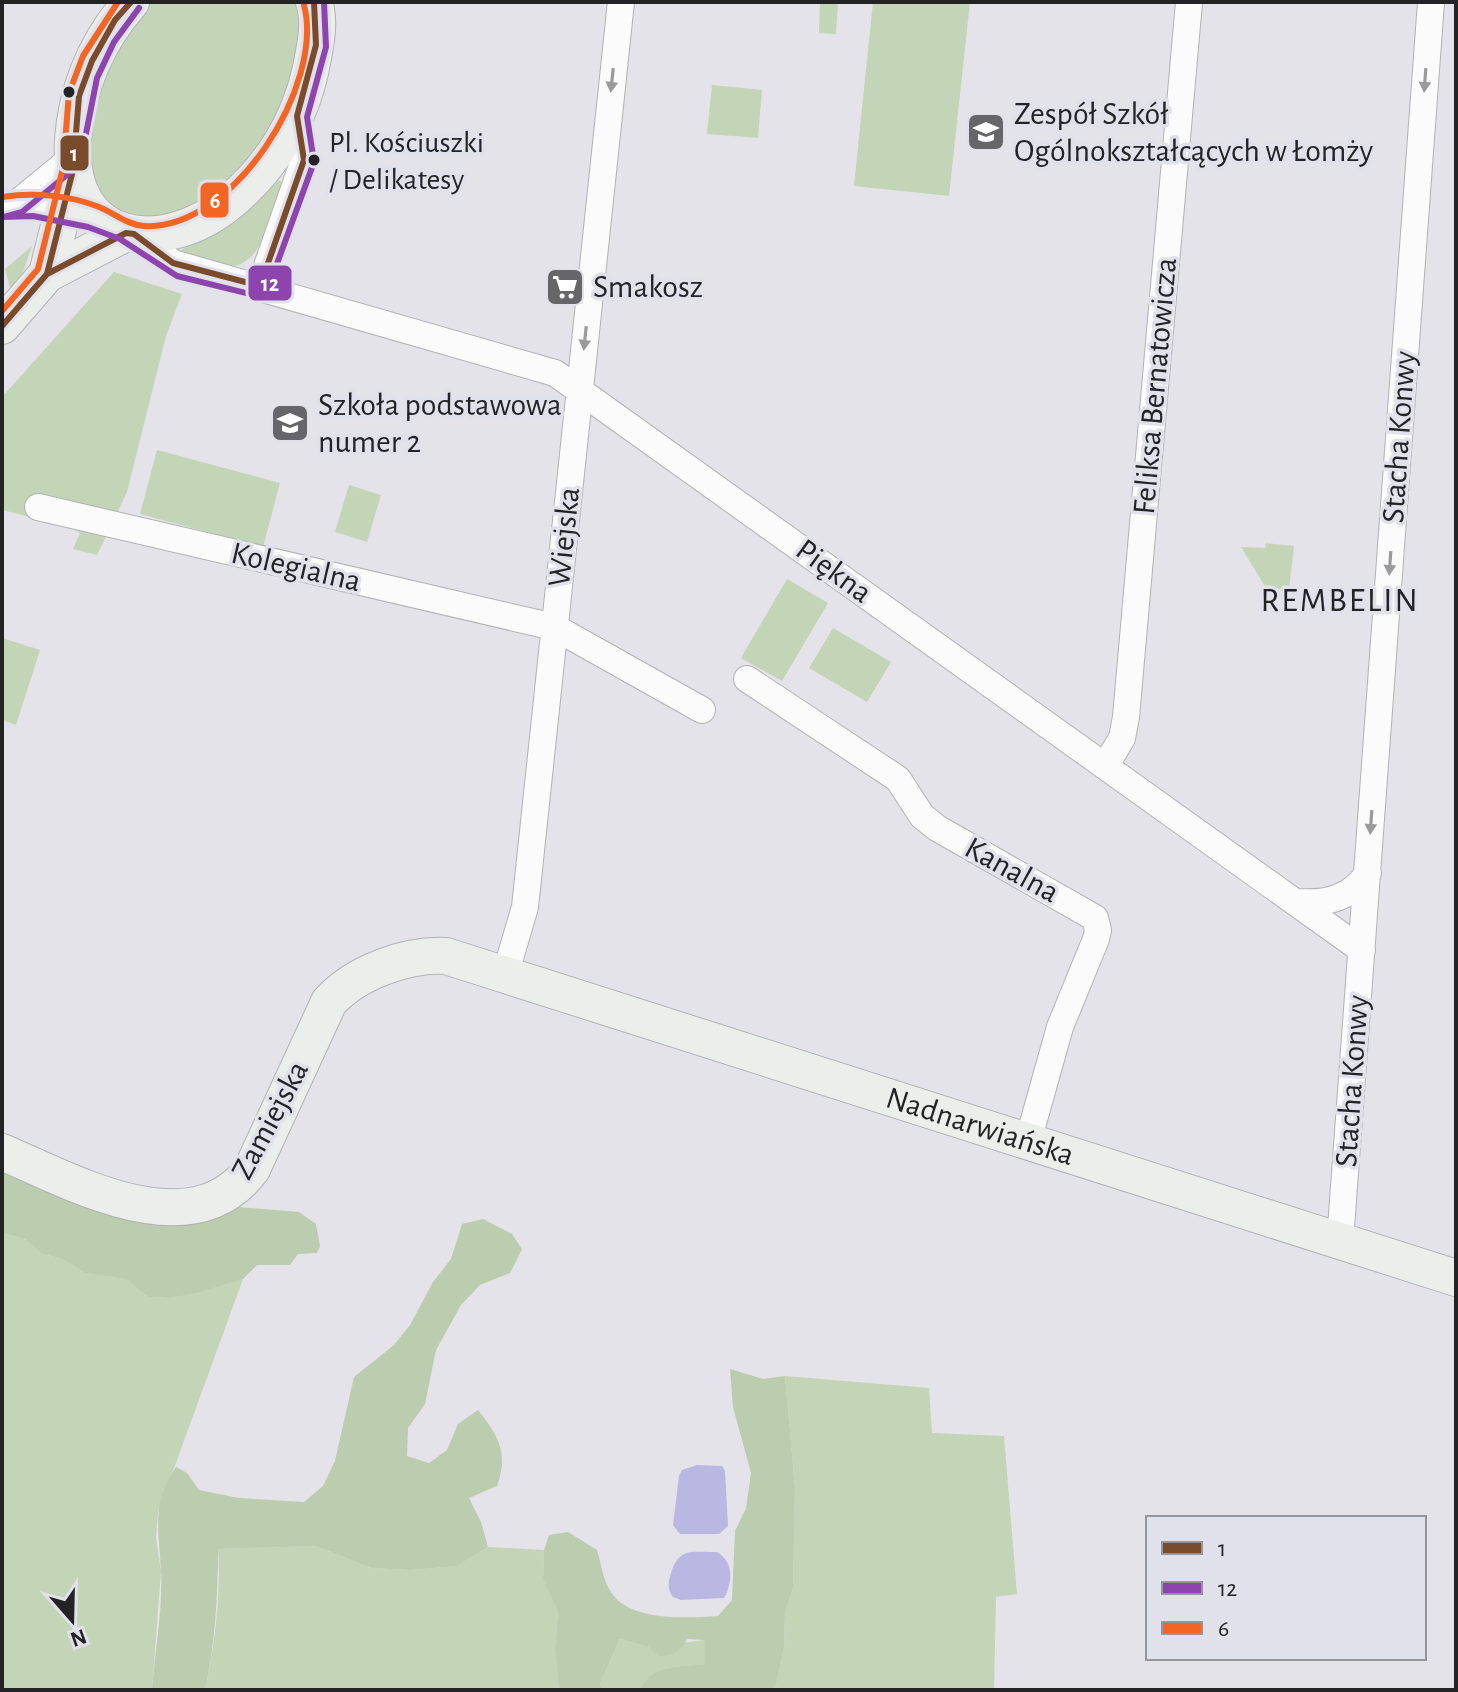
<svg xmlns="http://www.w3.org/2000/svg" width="1458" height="1692" font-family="'Alegreya Sans',sans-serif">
<rect width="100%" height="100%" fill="#e3e3e9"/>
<!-- green -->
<path fill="#c4d4b7" d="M149,2H299L304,19L284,110L228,187L165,220L109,211L83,154L109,57L126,29Z
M820,2H838L836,34L819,33Z
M873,2H970L949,196L854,186Z
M712,85L762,90L758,138L707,134Z
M279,180L282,183C273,209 264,268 226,267C211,266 192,257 177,252L237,221Z
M32,246L19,284L11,291L5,269Z
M114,272L182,294L166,336L127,492L97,555L73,549L80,533L71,527L2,510V397Z
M157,450L280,483L263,547L140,514Z
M349,485L381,495L367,542L335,532Z
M1266,543L1294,546L1289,590L1266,588L1241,547L1265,548Z
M787,579L828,603L782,681L741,658Z
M833,628L891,662L867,702L809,668Z
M2,638L40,650L16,725L2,720Z
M2,1233L25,1239L42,1254L60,1258L85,1273L126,1279L148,1297L171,1298L243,1279L158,1512L156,1538L161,1571L152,1690H2Z
M785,1376L929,1388L932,1433L1004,1436L1017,1594L996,1597L994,1690H775L784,1647L785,1613L793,1588L795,1488Z
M316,1546L371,1568L411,1570L457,1566L488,1547L544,1550L543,1580L558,1612L555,1649L559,1690H205C215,1643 221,1597 218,1549Z
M620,1639L649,1647L705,1640V1664C677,1668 655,1662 639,1690H602L600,1683Z"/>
<!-- forest -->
<path fill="#bcccaf" d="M2,1168L216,1212L239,1207L299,1212L316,1224L320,1246L317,1253L298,1254L290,1265H257L243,1279L199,1292L171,1298L148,1297L126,1279L85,1273L60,1258L42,1254L25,1239L2,1233Z
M483,1219L512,1234L522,1249L510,1273L480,1285L461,1305L436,1350L425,1404L408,1428L407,1456L429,1463L447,1450L458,1424L478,1410C498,1435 509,1453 497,1486L469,1498L481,1522L488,1547L457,1566L411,1570L371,1568L316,1546L218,1549C218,1597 215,1643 205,1690H152C155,1651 163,1609 161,1570C159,1530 151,1503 176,1467L187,1473L199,1490L239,1498L304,1502L323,1486L335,1461L354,1377L394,1345L410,1325L433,1282L451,1259L462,1224Z
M730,1369L763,1379L785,1376L795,1488L793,1588L785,1613L784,1647L775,1690H639C655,1662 677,1668 705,1664V1640L687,1639C680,1652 673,1657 658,1656L649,1647L620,1639L600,1683L602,1690H559L555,1649L558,1612L543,1580L544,1550L549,1535L568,1532L597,1550C601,1563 603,1581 611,1592C630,1622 686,1618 718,1616L732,1600L735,1531L746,1508L751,1473L733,1407Z"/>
<!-- water -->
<path fill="#bab7e3" d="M697,1465L722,1466L725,1471L728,1526L719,1534H680L673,1525L679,1476L682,1470Z
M717,1552C734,1562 733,1582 724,1598L681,1600L673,1597C667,1589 668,1582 671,1573C680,1546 692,1553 717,1552Z"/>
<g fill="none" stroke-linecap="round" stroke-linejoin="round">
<!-- street casing -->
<g stroke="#b2b2b5" stroke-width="28">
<path id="street" d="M16,204L72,158
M2,207L16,204L77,213
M134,234L173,263L555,373L1362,950
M260,286L304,160L297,116
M38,507L554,627L702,710
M747,679L898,779L922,816L937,828L1095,918L1098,930L1096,939L1060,1027L1028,1141
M1106,765L1122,738L1126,717L1189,2
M1298,902C1327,904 1351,898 1368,873
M505,975L525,907L621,2
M1340,1241L1431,2"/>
</g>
<!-- secondary casing -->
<g stroke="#b2b2b5" stroke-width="38">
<g id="secondary">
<path d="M131,2C97,41 77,88 73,139C66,245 162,258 231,201C272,167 300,120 311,68C315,47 321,22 314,2"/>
<path d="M47,274L73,170"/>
<path d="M2,326L47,274L126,233"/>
<path id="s1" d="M2,1152C73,1182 191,1250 252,1169L329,1002C356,972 407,954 446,956L1456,1278"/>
</g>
</g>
<!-- street -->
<use href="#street" stroke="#fbfbfc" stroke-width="26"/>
<!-- secondary -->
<use href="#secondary" stroke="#eceeec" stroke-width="36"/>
<!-- bus-1 casing -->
<g stroke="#e1e1eb" stroke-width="12">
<path id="bus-1" d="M20,305L47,274L73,170L79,96L92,61L115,20L131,2
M2,326L47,274L126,233L134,234L173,263L260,286L304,160L297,116L316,45L314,2"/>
</g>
<!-- bus-2 casing -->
<g stroke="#e1e1eb" stroke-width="12">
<path id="bus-2" d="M3,217L33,216L88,227L120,239L177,276L258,296L266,294L314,162L307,117L326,47L324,2
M4,217L22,212L80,164L97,78L114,42L139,8"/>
</g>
<!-- bus-3 casing -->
<g stroke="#e1e1eb" stroke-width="12">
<path id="bus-3" d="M2,197C33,192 69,195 99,207C114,213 128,225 144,226C233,231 325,85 304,5
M2,311L38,269L63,168L69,93L83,56L118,2"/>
</g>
<!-- bus-1 -->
<use href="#bus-1" stroke="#7a4b2a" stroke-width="6"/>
<!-- bus-2 -->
<use href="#bus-2" stroke="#8e44ad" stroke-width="6"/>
<!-- bus-3 -->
<use href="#bus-3" stroke="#f26522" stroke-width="6"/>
</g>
<!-- one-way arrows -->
<defs><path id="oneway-solid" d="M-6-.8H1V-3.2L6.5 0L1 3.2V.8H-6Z" transform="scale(2)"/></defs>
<g fill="#9a9a9c">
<use href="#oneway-solid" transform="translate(612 80) rotate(96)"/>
<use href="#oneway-solid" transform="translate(1425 80) rotate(94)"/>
<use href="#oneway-solid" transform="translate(585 338) rotate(96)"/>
<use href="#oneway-solid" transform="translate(1390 563) rotate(94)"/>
<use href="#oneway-solid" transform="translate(1371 822) rotate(94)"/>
</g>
<!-- icons -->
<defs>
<g id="school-square" transform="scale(2)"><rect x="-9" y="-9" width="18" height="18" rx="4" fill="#66666a" stroke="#e1e1eb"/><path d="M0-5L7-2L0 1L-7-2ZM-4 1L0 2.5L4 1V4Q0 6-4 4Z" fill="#fff"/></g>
<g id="supermarket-square" transform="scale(2)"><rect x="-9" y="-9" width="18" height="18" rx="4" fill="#66666a" stroke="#e1e1eb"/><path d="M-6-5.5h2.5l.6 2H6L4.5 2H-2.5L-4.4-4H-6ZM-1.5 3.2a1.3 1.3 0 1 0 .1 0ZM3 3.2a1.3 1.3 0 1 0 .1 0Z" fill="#fff"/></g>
</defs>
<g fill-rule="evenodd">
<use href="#school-square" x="986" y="132"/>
<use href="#supermarket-square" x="565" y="287"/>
<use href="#school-square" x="290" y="423"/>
</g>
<!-- markers -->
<g fill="#232326" stroke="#e1e1eb" stroke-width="3">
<circle cx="69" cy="92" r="7"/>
<circle cx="314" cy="160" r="7"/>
</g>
<g text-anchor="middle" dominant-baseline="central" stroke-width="7" stroke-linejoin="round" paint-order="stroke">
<!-- bus labels -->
<g font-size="30" fill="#232326" stroke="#e1e1eb" text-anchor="start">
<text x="329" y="143">Pl. Kościuszki<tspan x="329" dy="37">/ Delikatesy</tspan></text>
</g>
<!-- poi labels -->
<g font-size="32" fill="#232326" stroke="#e1e1eb" text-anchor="start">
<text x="1014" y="114">Zespół Szkół<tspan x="1014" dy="37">Ogólnokształcących w Łomży</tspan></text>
<text x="593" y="287">Smakosz</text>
<text x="318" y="405">Szkoła podstawowa<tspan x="318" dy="37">numer 2</tspan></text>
</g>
<!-- street labels -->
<g font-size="32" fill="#232326" stroke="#e1e1eb">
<text transform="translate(1155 386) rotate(-85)">Feliksa Bernatowicza</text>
<text transform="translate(1399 437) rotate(-86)">Stacha Konwy</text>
<text transform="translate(564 537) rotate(-84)">Wiejska</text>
<text transform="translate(296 567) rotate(13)">Kolegialna</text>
<text transform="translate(834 571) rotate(36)">Piękna</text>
<text transform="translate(1012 870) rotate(29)">Kanalna</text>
<text transform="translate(1352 1081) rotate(-86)">Stacha Konwy</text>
<text transform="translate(270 1120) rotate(-62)">Zamiejska</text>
<text stroke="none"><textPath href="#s1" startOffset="1146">Nadnarwiańska</textPath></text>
</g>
<!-- neighbourhood labels -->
<g font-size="34" letter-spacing="2" fill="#232326" stroke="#e1e1eb">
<text x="1340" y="601">REMBELIN</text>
</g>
</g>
<g stroke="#e1e1eb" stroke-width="3">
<rect x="59" y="134" width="31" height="38" rx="8" fill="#7a4b2a"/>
<rect x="199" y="181" width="31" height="38" rx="8" fill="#f26522"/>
<rect x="247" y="264" width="46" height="38" rx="8" fill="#8e44ad"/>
</g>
<g font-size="22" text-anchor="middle" font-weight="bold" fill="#fff">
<text x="74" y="161">1</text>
<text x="215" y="208">6</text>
<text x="270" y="291">12</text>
</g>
<!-- border -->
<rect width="1458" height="1692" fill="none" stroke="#232326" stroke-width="8"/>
<!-- legend -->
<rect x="1146" y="1516" width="280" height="144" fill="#e1e1eb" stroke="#95959c" stroke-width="2"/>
<rect x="1162" y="1542" width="40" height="12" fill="#7a4b2a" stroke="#95959c" stroke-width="2"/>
<text x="1218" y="1556" font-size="24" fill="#232326">1</text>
<rect x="1162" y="1582" width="40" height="12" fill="#8e44ad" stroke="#95959c" stroke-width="2"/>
<text x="1218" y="1596" font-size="24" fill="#232326">12</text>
<rect x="1162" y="1622" width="40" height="12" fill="#f26522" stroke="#95959c" stroke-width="2"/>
<text x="1218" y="1636" font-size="24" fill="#232326">6</text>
<!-- north arrow -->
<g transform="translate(72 1620) rotate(160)" stroke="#e1e1eb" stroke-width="6" paint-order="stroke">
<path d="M0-6L14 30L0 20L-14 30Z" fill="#232326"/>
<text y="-12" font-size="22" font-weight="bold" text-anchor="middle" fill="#232326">N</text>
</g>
</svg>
